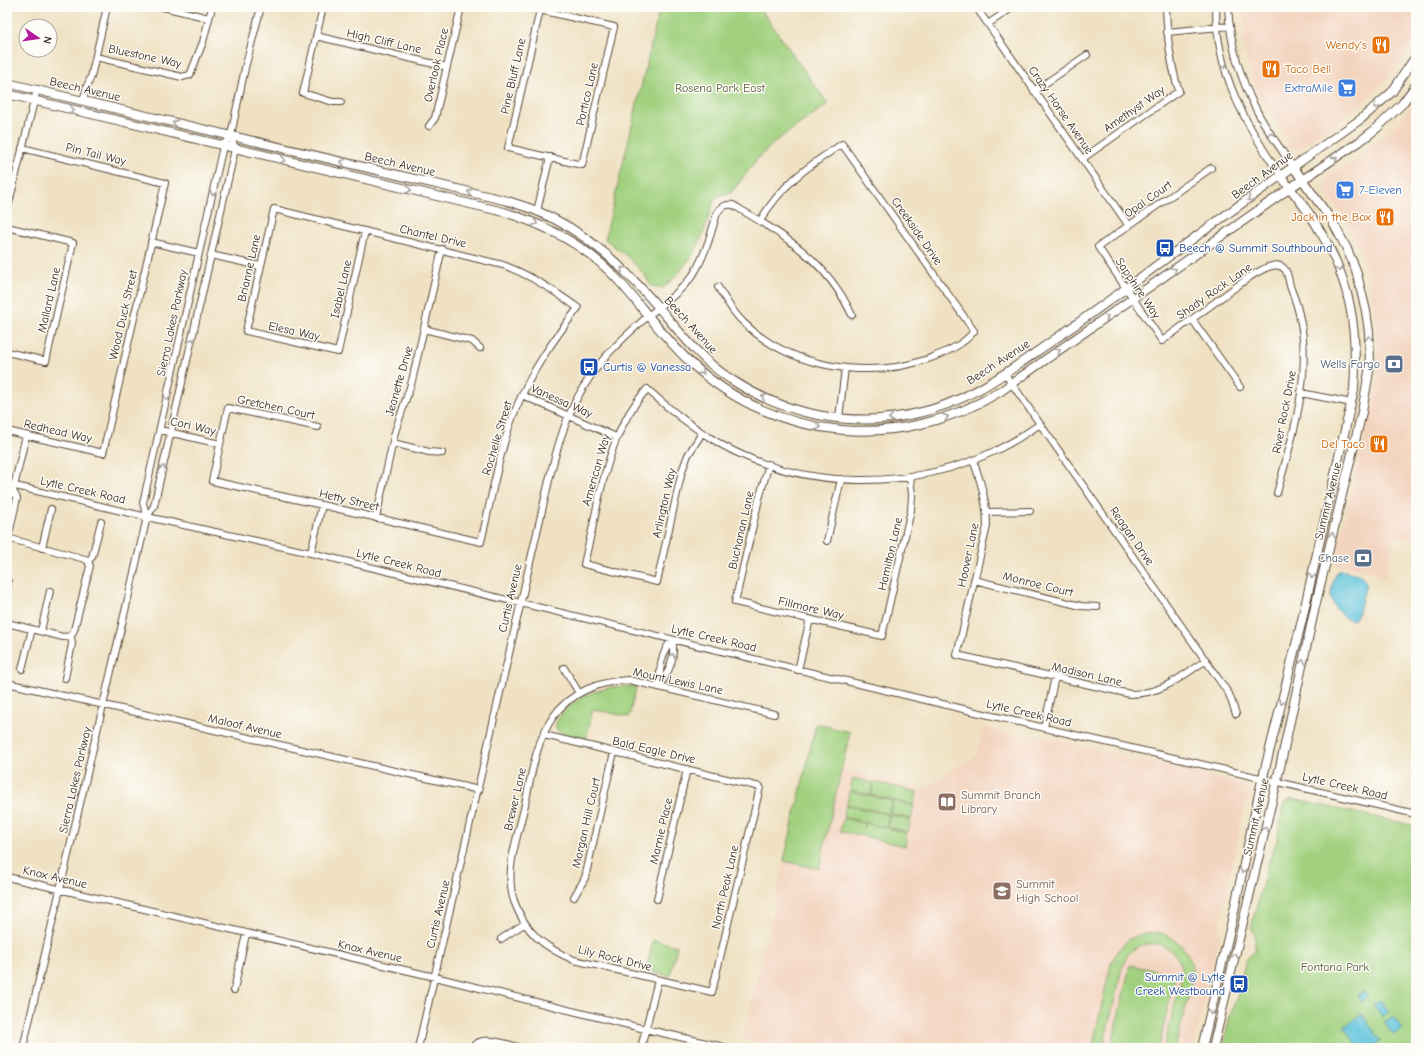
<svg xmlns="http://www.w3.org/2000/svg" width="1423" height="1055" font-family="'Comic Neue',sans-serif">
<rect width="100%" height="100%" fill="#fdfcf7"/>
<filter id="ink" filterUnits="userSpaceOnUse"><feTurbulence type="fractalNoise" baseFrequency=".025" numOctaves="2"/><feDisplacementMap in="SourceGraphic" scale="8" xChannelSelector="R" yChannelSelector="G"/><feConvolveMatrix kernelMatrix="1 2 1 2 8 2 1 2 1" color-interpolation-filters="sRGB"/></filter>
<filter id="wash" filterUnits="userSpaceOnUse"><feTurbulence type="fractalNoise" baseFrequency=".012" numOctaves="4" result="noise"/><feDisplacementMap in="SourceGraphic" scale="16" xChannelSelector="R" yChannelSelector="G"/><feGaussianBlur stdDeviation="0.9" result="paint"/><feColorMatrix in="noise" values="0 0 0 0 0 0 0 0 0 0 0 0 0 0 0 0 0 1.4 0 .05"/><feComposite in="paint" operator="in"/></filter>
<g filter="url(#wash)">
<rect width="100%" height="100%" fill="#efe1c2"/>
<!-- built -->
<path fill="#f3d4bf" d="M1237,7H1416V36L1405,55L1393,72L1368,98L1346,116L1300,149L1291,147L1257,91L1249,68L1242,40L1245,34L1243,15L1237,10Z
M1416,100V540L1395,536L1386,576L1334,564L1375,390L1377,377L1378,344L1376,323L1370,288L1357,242L1346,220L1325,191L1329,175L1334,171L1341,169L1360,157L1400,121Z
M816,724L850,732L842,769L914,787L918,792L967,761L968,762L974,758V757L977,755L983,727L1030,738L1031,734L1118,755V757L1136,762L1137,759L1244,784L1250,796L1244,808L1218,932L1220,933L1193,1048H780L743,1039Z"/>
<!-- green -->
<path fill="#a1d17f" stroke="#6e7e4e" d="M660,7H759L828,104L777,140L757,159L731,193L720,195L714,201L703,234L695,252L678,274L663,288L651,286L644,274L628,257L605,239Z
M626,686L636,687L629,717L593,709L586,739L560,732L556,729C555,723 557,720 561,715C577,695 602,687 626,686Z
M816,724L850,732L819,869L784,861Z
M853,778L874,783L871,795L850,790Z
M874,782L917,792L914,805L871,795Z
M849,791L892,801L889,814L847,804Z
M1292,799L1416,826V1048H1223L1230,1015L1238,994L1246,958L1255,952V935L1251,928L1267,867L1277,840L1284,803Z
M893,801L914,806L911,819L890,814Z
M846,805L889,815L886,827L843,817Z
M890,815L911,820L908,832L887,827Z
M843,818L864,823L863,828L865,823L907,833L905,846L840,831Z
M1144,933C1149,933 1155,932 1160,933C1175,936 1190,951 1192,967C1194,986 1180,1027 1175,1048H1164C1168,1033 1171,1018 1175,1003C1178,992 1182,980 1181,969C1179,948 1153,937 1136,948C1128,952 1125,960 1122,968L1103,1048H1092L1111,964L1118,950L1129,939Z
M653,940L677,946L670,976L646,970Z
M1130,965L1175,975L1159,1048H1111Z"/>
<!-- water -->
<path fill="#5ec3dc" stroke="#4c767d" d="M1340,570L1361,575L1366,583L1359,612L1354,620C1343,621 1334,607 1331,598C1331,590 1333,574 1340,570Z
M1364,991L1368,997L1361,1002L1357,996Z
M1380,1000L1389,1012L1382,1017L1373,1004Z
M1362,1014L1381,1041L1371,1048H1359L1344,1027Z
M1394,1017L1402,1029L1393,1035L1384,1023Z"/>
</g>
<g filter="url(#ink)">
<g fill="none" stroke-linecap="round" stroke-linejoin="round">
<!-- minor casing -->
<g stroke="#564537" stroke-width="8">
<path id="minor" d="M163,7L209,18
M323,7L303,93L333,102H341
M528,7L540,10L614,27L582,165L508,148L540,10
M976,7L1129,226
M1216,7C1216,73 1245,124 1281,176
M1228,7C1230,42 1240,79 1257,111C1267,131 1281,149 1294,168
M988,24L1013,7
M1167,32L1230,26
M316,36L447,67
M96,57L182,77L190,75L203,42L212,7
M1034,91L1087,55
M83,101L87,86L91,77L107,7
M429,126L435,118L461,7
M1082,159L1179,91C1170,64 1167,36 1166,7
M1211,168L1098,247L1162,341L1251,276C1260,271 1278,258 1286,271C1288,274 1289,284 1291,289C1319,356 1295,427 1277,493
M7,211L37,89
M537,211L550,157
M7,227L73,243L46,361L7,352
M151,242L199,253
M211,255L260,266
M718,287C725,299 732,311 742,321C789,368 866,380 928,359C944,353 964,345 974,331L842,144C807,167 782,184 760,221
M1192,319L1240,387
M424,329L472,341L480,348
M1005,374L1229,694L1236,714
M1301,393L1352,403
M522,395L616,437
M839,418L845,368
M318,427L228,408L212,481L322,505L481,542C492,497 499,449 517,406C532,370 554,339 578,308C555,291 531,275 503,265L274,209L246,331L338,352L365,231
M160,430L220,444
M7,431L103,453L165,183L22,148
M702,433L688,455L682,471L657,582L584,564C589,543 594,522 598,501C608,460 618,421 647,389C670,410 694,429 722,445C806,491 913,491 999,449C1013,442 1027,433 1040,424
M393,443L429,452L442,453
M973,460C981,482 987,502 987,526L957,655L1130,694C1162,694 1181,677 1206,660
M769,464L759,499L735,602L882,636L911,510L912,495L910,476
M7,484L147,517L311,553L980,713L1416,814
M7,499L13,491L26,435
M987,512L1030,511
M147,517L143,503L223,146L231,135
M376,518L395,432L412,381L442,249
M7,532L10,530L17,498L13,491
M7,538L85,559L88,561L90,566L74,630L71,636L63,637L7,623
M827,541L841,479
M42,548L51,509
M311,553L322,505
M88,561L92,557L101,522
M974,580L1081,606L1097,607
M7,588L8,582
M41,631L50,591
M564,668L579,693
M22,669L32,629
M798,670L810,619
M65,678L72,644L71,636
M7,683L479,790
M659,687C669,671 676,658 672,640
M659,687C660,669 660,654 672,640
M1044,727L1055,677
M544,735L760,787L712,992L574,960C543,947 526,933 514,901C510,889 510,872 512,859C515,842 520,825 524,809C531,778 535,743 553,717C570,692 600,681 629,680L774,714
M7,877L435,977L645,1029L728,1048
M574,897L585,878L614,752
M657,899L687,769
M501,939L524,924
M234,990L246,934
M23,1048L147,517L154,506L235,149L231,135L245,68L261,7
M418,1048L550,476C561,432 572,397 602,361C617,343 635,327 653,312C667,301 682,290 693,275C705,256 711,234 717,213C721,207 725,204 733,205C783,235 826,259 852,315
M472,1048C482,1033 508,1045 521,1048
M641,1048L658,980"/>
</g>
<!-- major casing -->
<g stroke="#564537" stroke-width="10">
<path id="major" d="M7,83L508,201C517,204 527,207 537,211C588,232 624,268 660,309C682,335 703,362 732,380C785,415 852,428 914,414C966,403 1002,376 1045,346C1074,326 1103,305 1132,284C1207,227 1284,173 1361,119L1392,92L1416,56
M7,94L504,212C547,225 588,247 619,281C643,308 664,338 691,363C777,443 902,452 1001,391L1290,188L1359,142L1377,128L1402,104L1416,85
M1202,1048L1231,925L1260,789L1301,624L1354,390C1358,328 1351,280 1317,226C1307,208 1293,193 1281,176
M1213,1048L1280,767L1315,607L1362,412L1370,366L1369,332L1366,311L1356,270L1346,247L1332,221L1294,168"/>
</g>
<!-- minor -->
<use href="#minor" stroke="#fff" stroke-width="6"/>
<!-- major -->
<use href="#major" stroke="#fff" stroke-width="8"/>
</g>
<!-- one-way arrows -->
<defs><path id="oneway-chevron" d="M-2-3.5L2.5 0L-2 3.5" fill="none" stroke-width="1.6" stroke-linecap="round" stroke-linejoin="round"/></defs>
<g stroke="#a79f9a">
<use href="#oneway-chevron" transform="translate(1224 66) rotate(74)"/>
<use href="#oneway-chevron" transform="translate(1376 106) rotate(140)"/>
<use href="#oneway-chevron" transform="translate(72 110) rotate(13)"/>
<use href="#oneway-chevron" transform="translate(175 123) rotate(-167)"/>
<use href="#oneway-chevron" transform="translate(1271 135) rotate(-123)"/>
<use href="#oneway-chevron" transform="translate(1335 159) rotate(-34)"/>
<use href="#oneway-chevron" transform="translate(283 160) rotate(13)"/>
<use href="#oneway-chevron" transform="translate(343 162) rotate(-167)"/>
<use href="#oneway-chevron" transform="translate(409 190) rotate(13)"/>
<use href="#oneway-chevron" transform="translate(470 192) rotate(-167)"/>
<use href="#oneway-chevron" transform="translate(213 193) rotate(103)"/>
<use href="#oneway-chevron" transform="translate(1250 199) rotate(144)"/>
<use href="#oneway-chevron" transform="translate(535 223) rotate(23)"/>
<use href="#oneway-chevron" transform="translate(623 269) rotate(-135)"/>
<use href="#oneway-chevron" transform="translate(1339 269) rotate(70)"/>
<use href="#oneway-chevron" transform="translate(1174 270) rotate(-35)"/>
<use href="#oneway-chevron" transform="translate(1106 317) rotate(-35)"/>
<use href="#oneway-chevron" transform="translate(1369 338) rotate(-92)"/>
<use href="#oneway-chevron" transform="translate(192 341) rotate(-78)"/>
<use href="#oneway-chevron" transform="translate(1058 351) rotate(-35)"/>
<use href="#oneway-chevron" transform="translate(702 372) rotate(40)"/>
<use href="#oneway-chevron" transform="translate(764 397) rotate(-154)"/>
<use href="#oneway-chevron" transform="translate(167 398) rotate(102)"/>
<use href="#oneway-chevron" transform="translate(946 417) rotate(-20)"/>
<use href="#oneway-chevron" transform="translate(891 418) rotate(174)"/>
<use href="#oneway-chevron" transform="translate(818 427) rotate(10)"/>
<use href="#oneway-chevron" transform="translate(163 468) rotate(-77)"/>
<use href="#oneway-chevron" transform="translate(1332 535) rotate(-76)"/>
<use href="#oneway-chevron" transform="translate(1312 576) rotate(103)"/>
<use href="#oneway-chevron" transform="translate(672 656) rotate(-78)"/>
<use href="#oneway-chevron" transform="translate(1303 662) rotate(-78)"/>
<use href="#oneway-chevron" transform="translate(1282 702) rotate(104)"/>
<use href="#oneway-chevron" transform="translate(1265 829) rotate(-77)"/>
<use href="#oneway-chevron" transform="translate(1243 871) rotate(102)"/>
<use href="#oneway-chevron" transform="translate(1235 956) rotate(-77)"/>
<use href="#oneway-chevron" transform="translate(1211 1012) rotate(103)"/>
</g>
</g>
<!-- icons -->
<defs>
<g id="restaurant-square" transform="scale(1)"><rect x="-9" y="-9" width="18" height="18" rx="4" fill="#e8710a" stroke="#fdfcf7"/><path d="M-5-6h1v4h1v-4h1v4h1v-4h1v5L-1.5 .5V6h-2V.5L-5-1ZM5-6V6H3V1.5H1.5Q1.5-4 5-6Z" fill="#fff"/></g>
<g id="supermarket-square" transform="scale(1)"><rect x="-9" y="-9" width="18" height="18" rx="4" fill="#3f7fe0" stroke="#fdfcf7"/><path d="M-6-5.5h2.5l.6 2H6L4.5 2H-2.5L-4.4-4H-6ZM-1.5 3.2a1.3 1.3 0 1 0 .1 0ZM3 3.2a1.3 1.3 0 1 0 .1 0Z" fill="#fff"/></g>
<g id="bus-square" transform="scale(1)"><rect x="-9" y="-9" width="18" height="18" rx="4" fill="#1a4fb4" stroke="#fdfcf7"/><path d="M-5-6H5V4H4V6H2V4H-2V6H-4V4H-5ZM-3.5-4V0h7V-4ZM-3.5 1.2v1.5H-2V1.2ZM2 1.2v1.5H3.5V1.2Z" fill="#fff"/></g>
<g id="bank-square" transform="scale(1)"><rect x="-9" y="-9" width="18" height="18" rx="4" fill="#5c6f8a" stroke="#fdfcf7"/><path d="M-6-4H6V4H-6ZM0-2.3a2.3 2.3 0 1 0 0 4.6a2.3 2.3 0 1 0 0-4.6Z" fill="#fff"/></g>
<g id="library-square" transform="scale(1)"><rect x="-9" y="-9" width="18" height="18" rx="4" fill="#8d6e63" stroke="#fdfcf7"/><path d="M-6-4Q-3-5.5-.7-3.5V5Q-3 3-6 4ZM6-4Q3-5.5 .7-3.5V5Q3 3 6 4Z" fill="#fff"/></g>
<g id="school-square" transform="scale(1)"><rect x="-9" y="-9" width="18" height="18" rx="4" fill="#8d6e63" stroke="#fdfcf7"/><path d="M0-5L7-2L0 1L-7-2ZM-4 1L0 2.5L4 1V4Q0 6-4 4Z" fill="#fff"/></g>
</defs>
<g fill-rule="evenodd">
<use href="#restaurant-square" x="1381" y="45"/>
<use href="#restaurant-square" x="1271" y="69"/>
<use href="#supermarket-square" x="1347" y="88"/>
<use href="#supermarket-square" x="1345" y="190"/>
<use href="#restaurant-square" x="1385" y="217"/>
<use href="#bus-square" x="1165" y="248"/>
<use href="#bank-square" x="1394" y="364"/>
<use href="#bus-square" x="589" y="367"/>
<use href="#restaurant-square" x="1379" y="444"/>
<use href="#bank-square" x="1363" y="558"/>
<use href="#library-square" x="947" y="802"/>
<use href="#school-square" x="1002" y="891"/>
<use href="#bus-square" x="1239" y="984"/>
</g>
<g text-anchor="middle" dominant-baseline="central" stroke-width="3" stroke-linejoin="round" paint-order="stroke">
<!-- street labels -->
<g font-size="12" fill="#3b2a1e" stroke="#fdfcf7">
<text transform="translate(384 41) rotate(13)">High Cliff Lane</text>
<text transform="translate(145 56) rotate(12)">Bluestone Way</text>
<text transform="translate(436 65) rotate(-77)">Overlook Place</text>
<text transform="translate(513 76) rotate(-77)">Pine Bluff Lane</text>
<text transform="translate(85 89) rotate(13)">Beech Avenue</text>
<text transform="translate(587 94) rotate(-77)">Portico Lane</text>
<text transform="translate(1134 109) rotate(-35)">Amethyst Way</text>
<text transform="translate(1061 110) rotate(55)">Crazy Horse Avenue</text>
<text transform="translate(96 154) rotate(14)">Pin Tail Way</text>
<text transform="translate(400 164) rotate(13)">Beech Avenue</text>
<text transform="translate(1262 175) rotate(-36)">Beech Avenue</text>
<text transform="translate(1148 199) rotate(-35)">Opal Court</text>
<text transform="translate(917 231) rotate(55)">Creekside Drive</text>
<text transform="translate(433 236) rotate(13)">Chantel Drive</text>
<text transform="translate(249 268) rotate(-77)">Brianne Lane</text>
<text transform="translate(1138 288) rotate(56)">Sapphire Way</text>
<text transform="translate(341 289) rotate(-77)">Isabel Lane</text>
<text transform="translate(1214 291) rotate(-35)">Shady Rock Lane</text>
<text transform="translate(49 300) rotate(-77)">Mallard Lane</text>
<text transform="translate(123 315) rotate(-77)">Wood Duck Street</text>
<text transform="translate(172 323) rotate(-78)">Sierra Lakes Parkway</text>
<text transform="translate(691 325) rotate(48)">Beech Avenue</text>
<text transform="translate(294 331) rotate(12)">Elesa Way</text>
<text transform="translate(998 362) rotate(-33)">Beech Avenue</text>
<text transform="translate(399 381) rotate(-74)">Jeanette Drive</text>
<text transform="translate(562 401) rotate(24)">Vanessa Way</text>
<text transform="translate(276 407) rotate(12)">Gretchen Court</text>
<text transform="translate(1284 412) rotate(-79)">River Rock Drive</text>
<text transform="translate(193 426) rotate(13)">Cori Way</text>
<text transform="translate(58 431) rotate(13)">Redhead Way</text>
<text transform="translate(497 438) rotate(-73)">Rochelle Street</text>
<text transform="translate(596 470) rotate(-74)">American Way</text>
<text transform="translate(83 490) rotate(13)">Lytle Creek Road</text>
<text transform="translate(349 500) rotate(13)">Hetty Street</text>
<text transform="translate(1328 501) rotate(-76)">Summit Avenue</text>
<text transform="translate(664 503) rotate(-77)">Arlington Way</text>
<text transform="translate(741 530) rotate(-77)">Buchanan Lane</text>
<text transform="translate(1132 536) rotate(55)">Reagan Drive</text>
<text transform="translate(890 554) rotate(-77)">Hamilton Lane</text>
<text transform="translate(968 555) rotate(-78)">Hoover Lane</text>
<text transform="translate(399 563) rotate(14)">Lytle Creek Road</text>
<text transform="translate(1038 584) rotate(14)">Monroe Court</text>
<text transform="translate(510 598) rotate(-77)">Curtis Avenue</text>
<text transform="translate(811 608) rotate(13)">Fillmore Way</text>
<text transform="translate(714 638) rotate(13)">Lytle Creek Road</text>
<text transform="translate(1087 674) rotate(13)">Madison Lane</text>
<text transform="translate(678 681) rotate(12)">Mount Lewis Lane</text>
<text transform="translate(1029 713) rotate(13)">Lytle Creek Road</text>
<text transform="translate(245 726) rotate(13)">Maloof Avenue</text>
<text transform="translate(654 750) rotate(13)">Bald Eagle Drive</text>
<text transform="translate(75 780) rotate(-77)">Sierra Lakes Parkway</text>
<text transform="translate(1345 786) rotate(13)">Lytle Creek Road</text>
<text transform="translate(515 799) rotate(-77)">Brewer Lane</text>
<text transform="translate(1256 817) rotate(-77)">Summit Avenue</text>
<text transform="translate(586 823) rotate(-77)">Morgan Hill Court</text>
<text transform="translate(661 831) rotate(-77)">Marnie Place</text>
<text transform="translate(55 877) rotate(13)">Knox Avenue</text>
<text transform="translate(725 887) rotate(-77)">North Peak Lane</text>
<text transform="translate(438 914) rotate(-77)">Curtis Avenue</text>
<text transform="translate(370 951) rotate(13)">Knox Avenue</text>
<text transform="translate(615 958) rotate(14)">Lily Rock Drive</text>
</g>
<!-- food labels -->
<g font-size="12" fill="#c56008" stroke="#fdfcf7" text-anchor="end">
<text x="1367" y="45">Wendy's</text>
<text x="1285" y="69" text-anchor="start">Taco Bell</text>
<text x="1371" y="217">Jack in the Box</text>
<text x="1365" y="444">Del Taco</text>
</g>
<!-- park labels -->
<g font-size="12" fill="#5a5c3b" stroke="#fdfcf7">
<text x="720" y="88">Rosena Park East</text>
<text x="1335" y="967">Fontana Park</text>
</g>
<!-- shop labels -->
<g font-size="12" fill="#366cbe" stroke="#fdfcf7" text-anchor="end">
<text x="1333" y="88">ExtraMile</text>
<text x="1359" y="190" text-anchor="start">7-Eleven</text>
</g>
<!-- transit labels -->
<g font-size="12" fill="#164399" stroke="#fdfcf7" text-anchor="start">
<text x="1179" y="248">Beech @ Summit Southbound</text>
<text x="603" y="367">Curtis @ Vanessa</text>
<text x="1225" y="977" text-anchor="end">Summit @ Lytle<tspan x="1225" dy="14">Creek Westbound</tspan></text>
</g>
<!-- service labels -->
<g font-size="12" fill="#4e5e75" stroke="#fdfcf7" text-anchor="end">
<text x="1380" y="364">Wells Fargo</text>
<text x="1349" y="558">Chase</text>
</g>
<!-- education labels -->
<g font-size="12" fill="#785e54" stroke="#fdfcf7" text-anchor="start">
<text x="961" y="795">Summit Branch<tspan x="961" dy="14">Library</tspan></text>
<text x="1016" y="884">Summit<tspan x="1016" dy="14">High School</tspan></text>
</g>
</g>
<!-- margin -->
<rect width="1423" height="1055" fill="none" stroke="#fdfcf7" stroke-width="24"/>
<!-- north arrow -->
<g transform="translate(38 38) rotate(103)"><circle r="19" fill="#fdfcf7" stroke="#afa8a0"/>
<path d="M0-3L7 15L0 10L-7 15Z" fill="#b5179e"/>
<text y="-6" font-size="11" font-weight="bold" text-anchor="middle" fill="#3b2a1e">N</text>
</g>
</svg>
